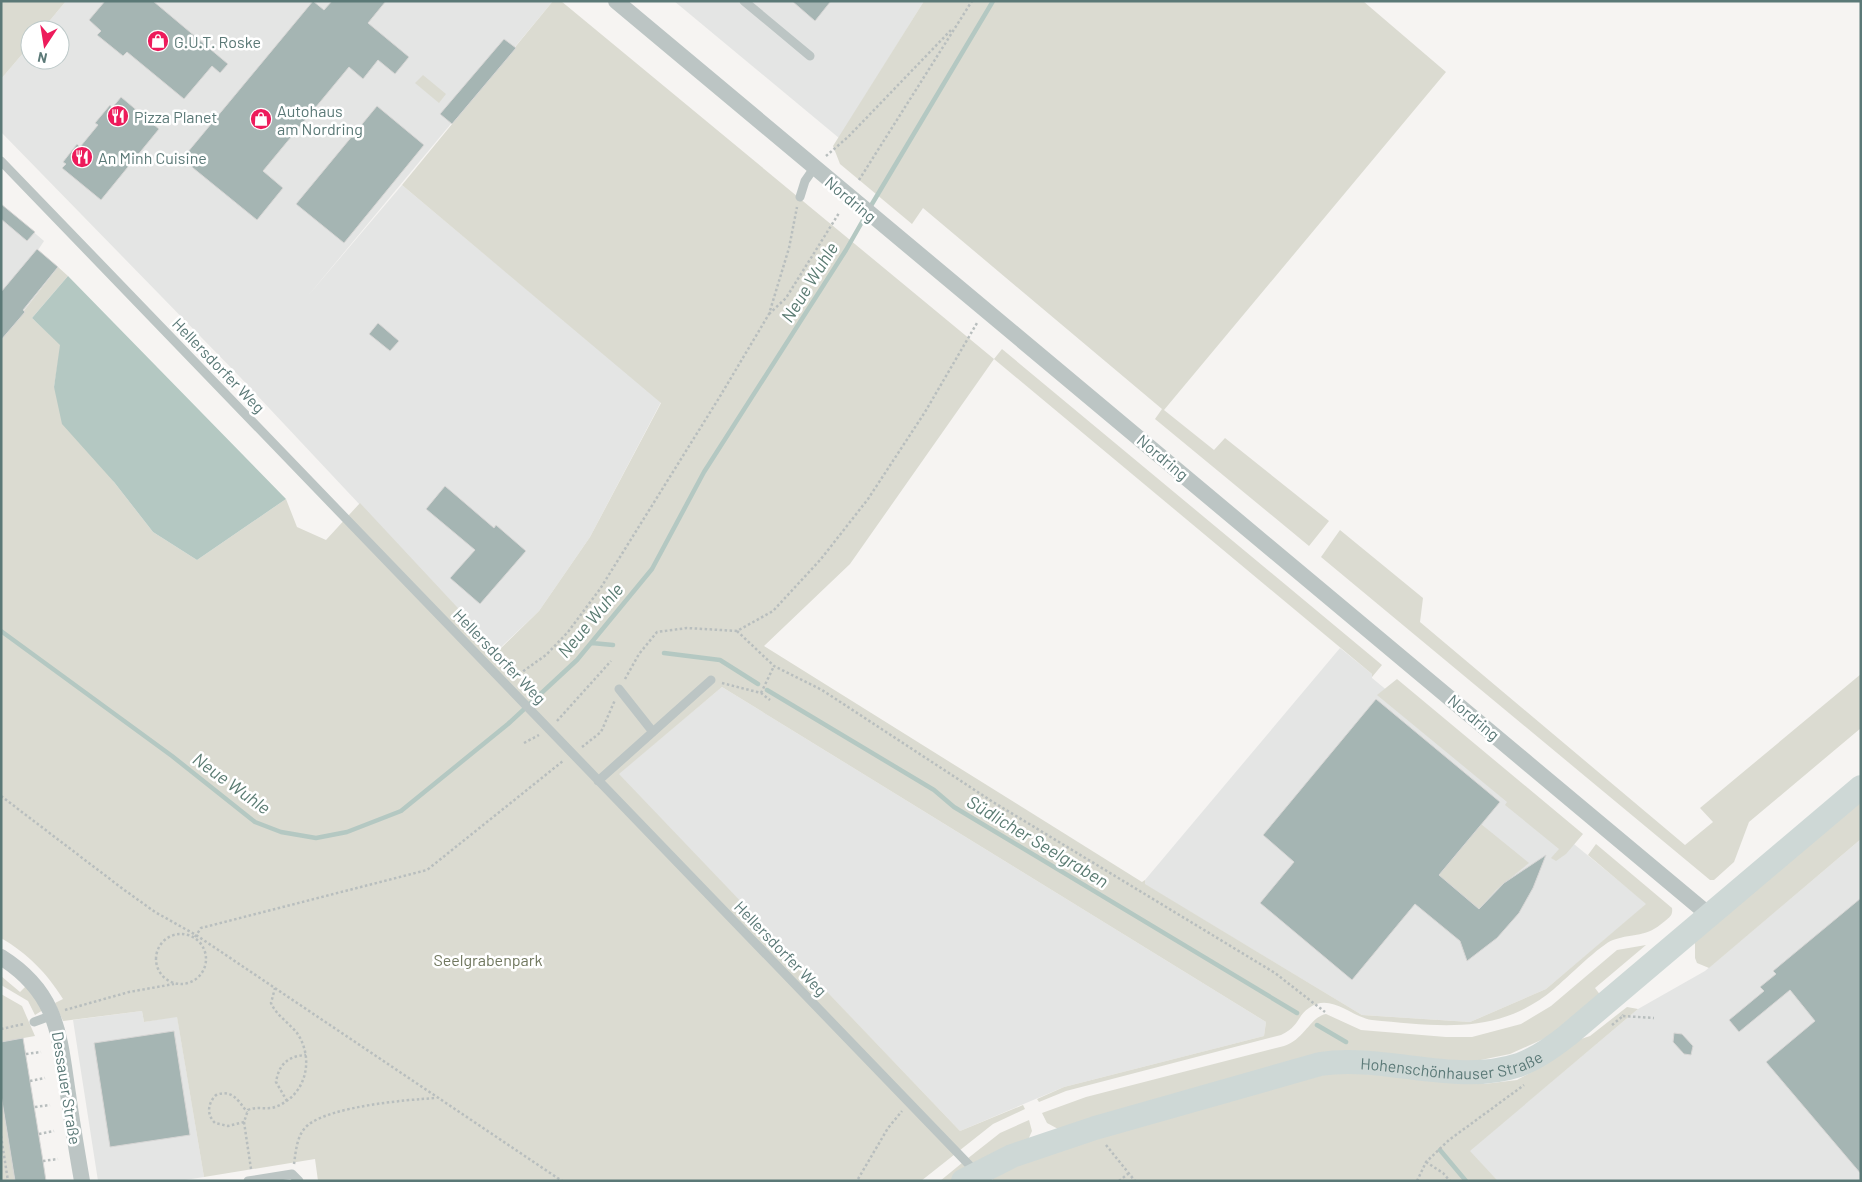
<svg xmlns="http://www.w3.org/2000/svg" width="1862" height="1182" font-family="Barlow,sans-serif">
<rect width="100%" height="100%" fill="#f6f4f2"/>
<!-- built -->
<path fill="#e4e5e4" d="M66,1H553L307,297L402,185L661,402L590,537L539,611L497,651L240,377L1,132V79L30,45V60H60V30H42Z
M674,1H924L839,138Z
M1,204L44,241L38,250L58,267L1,340Z
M1340,648L1372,674V678L1647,904L1546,989L1470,1022L1362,1015L1144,884L1145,880Z
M722,687L1266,1022L1264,1036L1064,1087L960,1131L618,774Z
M1861,839V1181H1498L1469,1151L1638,1009L1705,971Z
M142,1011L144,1022L177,1016L204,1177L179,1181H98L73,1020Z"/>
<!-- green -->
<path fill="#dbdbd1" d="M1,1H66L42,30H30V45L1,79Z
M553,1H561L994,359L1002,349L1382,665L1372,677V674L994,359L850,564L764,646L1142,882L1145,880V884L1362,1015L1470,1022L1546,989L1646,904L1588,855L1596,844L1672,908C1673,915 1670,917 1665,921C1644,939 1636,932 1613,940C1601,944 1566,979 1554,989C1498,1036 1439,1026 1372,1020C1351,1017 1330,992 1309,1008C1297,1016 1299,1027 1281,1035L1066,1091L1039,1102L1037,1099L1064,1087L1264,1036L1266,1022L722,687L619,774L960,1131L1023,1105L1025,1109L993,1124L921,1181H318L315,1159L204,1177L177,1017L144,1022L142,1011L63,1021L55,1003L63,999C46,972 28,954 1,938V340L58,267L68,276L32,318L61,345L54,387L114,482L153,532L197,560L286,499L297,527L326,540L360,503L498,651L539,611L590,537L661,403L402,185Z
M924,1H1363L1446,72L1164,410L1214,450L1225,438L1329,521L1309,546L1155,419L1162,409L923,208L912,224L840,164L833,146Z
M423,75L446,94L439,103L415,83Z
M1340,530L1423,598L1420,622L1685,845L1713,822L1700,808L1861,674V728L1749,822L1734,862L1714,880H1710L1321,557Z
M1397,679L1583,834L1566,854L1556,861L1551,858L1559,849L1505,805L1507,802L1377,695Z
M1861,796V839L1709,968L1697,963L1695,958V942Z
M1481,824L1529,863L1496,890L1479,909L1439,875Z
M1646,945L1595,988L1601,996L1550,1036L1510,1054L1476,1061L1451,1062L1359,1054L1060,1130L1047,1123L1042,1113L1086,1097L1284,1046C1305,1039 1310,1017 1326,1014L1361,1030L1446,1037H1472L1521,1024L1551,1006L1617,950Z
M1,976L20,992L26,986L43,1010L35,1015L28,1001L1,985Z
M1,994L22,1006L35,1036L1,1042Z
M1627,1007L1638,1009L1470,1151L1498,1181H993L991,1175L1099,1137L1304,1077L1342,1072L1484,1084L1517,1080L1539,1068L1572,1042L1590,1036Z
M1,1095L15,1181H1Z
M1029,1120L1032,1131L1028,1140L977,1165L967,1159L1000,1133Z
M962,1163L970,1171L954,1181H940Z"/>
<!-- water -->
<path fill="#b4c8c2" d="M68,276L286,499L197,560L153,532L114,482L62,424L54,387L60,345L32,318Z"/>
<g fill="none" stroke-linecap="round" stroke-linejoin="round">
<!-- stream -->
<path stroke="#b4c8c2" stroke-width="4.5" d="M869,209L993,1
M1,631L172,756L255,822L281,832L316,838L347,832L401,811L508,724L577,660L652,569L704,472L846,250L866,215
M592,643L613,645
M664,653L720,660L758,684
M767,690L934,790L954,807L1297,1013
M1317,1025L1346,1042
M1440,1150L1466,1181"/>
</g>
<!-- building -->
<path fill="#a5b5b3" stroke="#d7d6d5" d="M105,1H153L228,64L220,73L212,66L184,99L127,52L123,56L97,35L101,31L89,20Z
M313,1L324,10L332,1H386L368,23L409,57L395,74L378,60L363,79L349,67L263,171L283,188L257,220L182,159Z
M792,1H831L815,21Z
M504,39L516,48L452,124L440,114Z
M121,97L159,129L101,200L62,168L66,164L63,162L77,144L80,147L98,125L95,123L110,105L112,108Z
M377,106L424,145L344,243L296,204Z
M1,204L35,232L27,241L1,219Z
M37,249L58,267L23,310L25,312L1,340V292Z
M378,323L399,341L390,351L369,334Z
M445,486L494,528L496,525L526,551L480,604L450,578L475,550L426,509Z
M1376,699L1500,802L1439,875L1479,909L1504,883L1546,855L1533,888L1519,913L1497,938L1467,961L1460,941L1415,904L1352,980L1260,903L1294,862L1263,835Z
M1861,898V1174L1766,1062L1815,1021L1790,990L1739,1032L1729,1020L1764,991L1760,987L1776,974L1773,971Z
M174,1031L190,1135L110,1147L94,1043Z
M1674,1033L1682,1034L1693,1046L1691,1055L1684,1054L1673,1042Z
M23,1038L43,1161L46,1181H15L10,1150L1,1095V1042Z"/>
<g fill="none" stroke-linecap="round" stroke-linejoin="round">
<!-- path -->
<path stroke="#b8bebe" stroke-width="2.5" stroke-dasharray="2.5 2.5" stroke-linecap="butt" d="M826,156L848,137L952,29
M859,180L972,1
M769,314L786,298L839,213
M737,631L774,666L822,690L993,802L1275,973L1325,1012
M515,677L546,655L568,632L600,589L719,398L769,314L789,248L797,207
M625,679L639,654L657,632L687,628L737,631L773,611L821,559L868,499L925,412L977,323
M722,683L761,693L770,700
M761,693L774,666
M557,721L611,661
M524,743L539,735
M582,747L601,732L615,700
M1,796L123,889L155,912L196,935L562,1181
M156 959a25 25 0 1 1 50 0a25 25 0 1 1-50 0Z
M195,937L201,928L427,870L563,761
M65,1010L129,992L174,984
M1623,1016L1654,1018
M1612,1025L1623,1016L1622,1015
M1,1029L24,1024
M26,1054L41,1052
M30,1081L45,1078
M287,1101L276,1082C279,1064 288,1056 306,1055
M35,1107L50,1105
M244,1122L228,1126L215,1123C206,1114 208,1103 216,1095C232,1089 238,1100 247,1112
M39,1134L54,1131
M1,1136L8,1181
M1106,1145L1135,1181
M43,1161L58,1159
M1426,1162L1443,1173L1450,1181
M294,1164C296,1150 297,1134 308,1125C332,1106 405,1100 436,1098
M251,1169L244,1122L248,1110C257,1106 267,1110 275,1107C306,1096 315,1059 297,1033C289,1023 276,1015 271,1003L275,988
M858,1179L888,1128L902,1111
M1119,1181L1129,1173
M1417,1181L1426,1162L1449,1140L1524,1085"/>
<!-- lane -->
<path stroke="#bcc5c4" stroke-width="9" d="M744,1L810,56
M1,161L976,1172
M800,197L805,181L814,168
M619,689L653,732
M598,781L711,680
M34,1022L53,1015
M248,1181L292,1174L299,1181"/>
<!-- street -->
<path stroke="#bcc5c4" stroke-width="16" d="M616,1L1709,915
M1,957C58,993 59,1034 68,1094C72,1123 77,1152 82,1181"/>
<!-- secondary -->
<path stroke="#ced8d6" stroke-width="24" id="s1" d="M963,1181L1012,1156L1095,1128L1320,1064C1385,1054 1455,1086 1519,1065C1538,1058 1553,1047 1568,1035L1861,787"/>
</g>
<!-- icons -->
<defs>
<g id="shop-disc" transform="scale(1.125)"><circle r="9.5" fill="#ed1b5b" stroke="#fff"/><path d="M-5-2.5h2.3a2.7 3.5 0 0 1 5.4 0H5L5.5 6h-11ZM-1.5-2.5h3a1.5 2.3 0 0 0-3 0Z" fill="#fff"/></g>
<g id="restaurant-disc" transform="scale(1.125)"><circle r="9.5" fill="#ed1b5b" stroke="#fff"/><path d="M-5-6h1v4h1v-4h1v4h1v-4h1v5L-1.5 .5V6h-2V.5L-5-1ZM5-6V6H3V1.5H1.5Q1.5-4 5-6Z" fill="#fff"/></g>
</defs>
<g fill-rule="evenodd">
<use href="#shop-disc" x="158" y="41"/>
<use href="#restaurant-disc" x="118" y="116"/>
<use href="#shop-disc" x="261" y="119"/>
<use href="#restaurant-disc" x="82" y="157"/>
</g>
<g text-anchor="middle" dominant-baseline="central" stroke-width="5" stroke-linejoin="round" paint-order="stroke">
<!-- poi labels -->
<g font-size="16" fill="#5b7977" stroke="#fff" text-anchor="start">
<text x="174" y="41">G.U.T. Roske</text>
<text x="277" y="110">Autohaus<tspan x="277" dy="18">am Nordring</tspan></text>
<text x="134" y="116">Pizza Planet</text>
<text x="98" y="157">An Minh Cuisine</text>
</g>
<!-- street labels -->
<g font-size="16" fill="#5b7977" stroke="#fff">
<text transform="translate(851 199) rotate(40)">Nordring</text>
<text transform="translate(219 365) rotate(46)">Hellersdorfer Weg</text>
<text transform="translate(1163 457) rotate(40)">Nordring</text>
<text transform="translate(500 656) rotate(46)">Hellersdorfer Weg</text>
<text transform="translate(1474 717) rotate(40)">Nordring</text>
<text transform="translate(781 948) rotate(46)">Hellersdorfer Weg</text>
<text stroke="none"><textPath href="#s1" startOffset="509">Hohenschönhauser Straße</textPath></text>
<text transform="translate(67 1088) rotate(81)">Dessauer Straße</text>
</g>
<!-- park labels -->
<g font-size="16" fill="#70775e" stroke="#fff">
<text x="488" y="959">Seelgrabenpark</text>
</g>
<!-- water labels -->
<g font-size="18" font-style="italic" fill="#5a7b72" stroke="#fff">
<text transform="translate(809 282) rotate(-58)">Neue Wuhle</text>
<text transform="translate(590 620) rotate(-50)">Neue Wuhle</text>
<text transform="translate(232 783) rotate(36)">Neue Wuhle</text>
<text transform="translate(1038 841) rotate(31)">Südlicher Seelgraben</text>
</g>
</g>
<!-- border -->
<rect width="1862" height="1182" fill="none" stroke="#5b7977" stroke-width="5"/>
<!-- north arrow -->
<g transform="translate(45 45) rotate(192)"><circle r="24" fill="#ffffff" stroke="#bdc9c9"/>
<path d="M0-4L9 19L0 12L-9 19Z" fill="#ed1b5b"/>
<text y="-8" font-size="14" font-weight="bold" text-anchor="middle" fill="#5b7977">N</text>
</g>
</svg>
